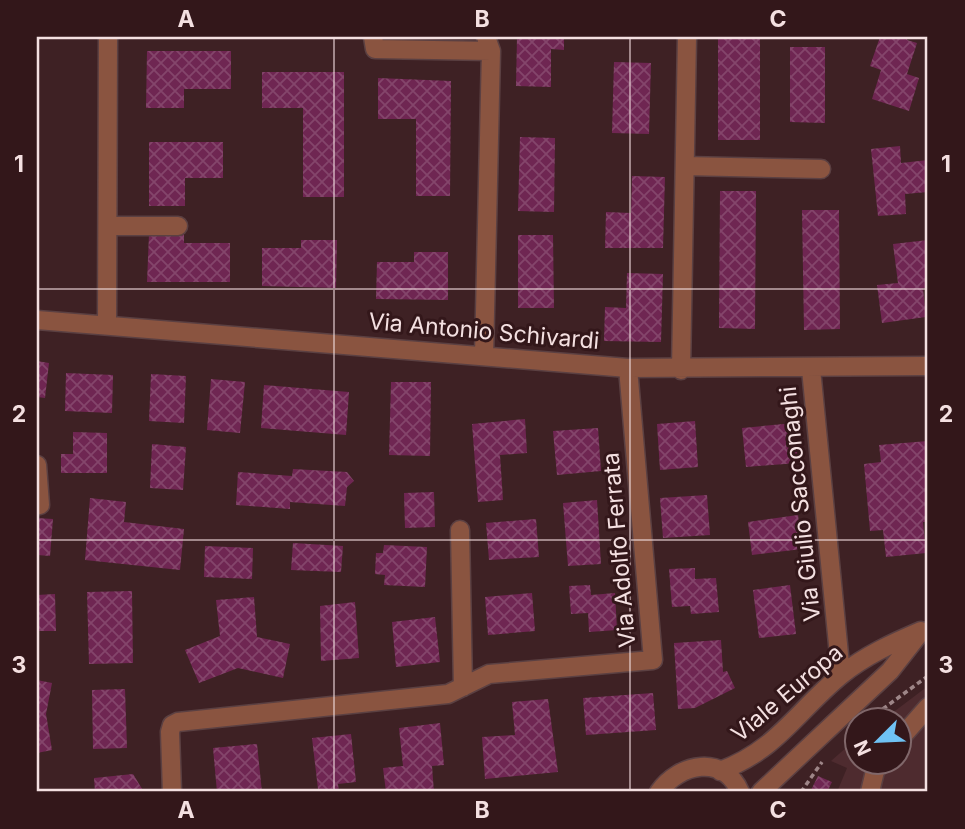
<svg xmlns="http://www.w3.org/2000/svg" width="965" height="829" font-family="Inter,sans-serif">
<defs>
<pattern id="building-cross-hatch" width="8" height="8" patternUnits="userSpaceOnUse" patternTransform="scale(1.75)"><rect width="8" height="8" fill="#6f2652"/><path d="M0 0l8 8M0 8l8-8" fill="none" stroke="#84456b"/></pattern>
</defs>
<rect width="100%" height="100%" fill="#3e2124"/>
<!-- built -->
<path fill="#4e2b2f" d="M928,686V792H837L847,768L831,761L856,739V762H898V720H883Z"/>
<!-- building -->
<path fill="url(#building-cross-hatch)" d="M517,37H564V50L551,49V87L516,86Z
M718,37H760V140H718Z
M880,37H908L907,40L917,43L907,74L919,78L909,111L872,99L881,70L870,66Z
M790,47H825V123L790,122Z
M147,51H231V89H184V108H146Z
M614,62L651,63L649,134L612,133Z
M262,72H344V197H303V108H262Z
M378,78L451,81L450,196H416V119H378Z
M520,137L555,138L554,212L518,211Z
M149,142H223V178H185V206H149Z
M900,146L901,163L928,160V192L905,194L906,214L878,216L871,149Z
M632,176L665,177L663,248H605L606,212L631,213Z
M720,191H756L755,329L719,328Z
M802,210H839L840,329L804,330Z
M149,234H184V243H230V282H147Z
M518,235H553L554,308H518Z
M301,240H337L336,288L262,286V248H301Z
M928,240V288H923L926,317L882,323L877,285L898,283L893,244Z
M414,252H448V300L376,299L377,262H414Z
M627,273L663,274L661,342L604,341L605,307L626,308Z
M37,361L49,363L45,398L37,397Z
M66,373L113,375L112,413L65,411Z
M151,374L186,376L184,423L149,421Z
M211,379L245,382L240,433L207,430Z
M391,382H431L430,456L389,455Z
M264,385L349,392L346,435L261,428Z
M525,419L527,453L500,455L503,500L478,502L472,424Z
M695,421L698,467L660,470L657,424Z
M794,423L798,463L746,467L742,428Z
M598,428L601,471L557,475L553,431Z
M73,432L107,433V473H61V454H73Z
M928,441V522H923L926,553L886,557L883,530L870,531L864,464L881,462L879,445Z
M152,444L186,447L183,490L150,488Z
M293,469L347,472L354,481L347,487L345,506L290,502V509L236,505L238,472L292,476Z
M434,492L435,527L405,528L404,493Z
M707,495L710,535L663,538L660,498Z
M90,498L126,502L124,522L184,529L180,570L85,560Z
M597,500L601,564L568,566L563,503Z
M798,515L802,549L752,555L748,522Z
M37,518L53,519L50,556L37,555Z
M536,519L539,557L489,560L486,523Z
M293,543L343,546L341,572L291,570Z
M384,545L427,547L425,587L384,585L385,575L375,574L376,553H383Z
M205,546L253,548L252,579L204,577Z
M695,568V579L716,578L719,612L691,614L690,606L672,607L669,569Z
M590,585L591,595L615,593L617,630L589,632L588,613L571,614L569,586Z
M790,585L796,634L759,638L753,590Z
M132,591L133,663L89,664L87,592Z
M532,593L535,631L488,635L485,597Z
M55,594L56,631H37V595Z
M254,597L257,637L290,644L283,678L238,668L199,683L185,650L220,636L216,600Z
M355,602L359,658L321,661L320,606Z
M435,617L440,662L396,667L392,622Z
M721,640L723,672L727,671L735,688L695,708L678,709L674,643Z
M37,680L52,683L46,714L52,750L37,753Z
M125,689L127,748L93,749L92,690Z
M653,693L656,730L586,735L583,698Z
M548,699L558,772L485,779L482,737L515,735L512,702Z
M440,723L444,765L432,766L434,792H386L383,768L403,766L399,728Z
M351,734L356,782L338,784L339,792H301L318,789L312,738Z
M257,744L262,792H217L213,748Z
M133,774L144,792H95L94,778Z
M818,776L832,782L827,792L811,790Z"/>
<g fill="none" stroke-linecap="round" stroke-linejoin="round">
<!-- minor casing -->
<g stroke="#5b4042" stroke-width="21">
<path id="minor" d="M373,37L375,49L491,51
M685,166L821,169
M108,226H178
M37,320L628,368L928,366
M107,325L108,37
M484,356L491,51L486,37
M811,369L841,675
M681,370L687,37
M37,465L40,505
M460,530L463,687
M898,741L928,707
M720,771C777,750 797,711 841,675C866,655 893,643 921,631
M172,792L170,732L172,725L178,722L448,694L489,674L653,660L628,368
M659,792C679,763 724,754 740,792
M761,792L890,671L919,634
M870,792L875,771L882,762"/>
</g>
<!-- path -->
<path stroke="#9e8688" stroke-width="3.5" stroke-dasharray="5 3.5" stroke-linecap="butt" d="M869,719L928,676
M801,792L822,762"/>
<!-- minor -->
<use href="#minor" stroke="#8a5440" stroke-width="18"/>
</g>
<!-- grid -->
<path fill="none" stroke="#f4e0e1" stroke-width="2" stroke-opacity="0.55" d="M334,37V792M630,37V792M37,289H928M37,540H928"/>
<g text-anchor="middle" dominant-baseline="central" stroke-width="6" stroke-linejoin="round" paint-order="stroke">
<!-- street labels -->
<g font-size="23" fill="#f4e0e1" stroke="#33171a">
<text transform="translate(484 331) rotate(5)">Via Antonio Schivardi</text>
<text transform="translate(800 504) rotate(-96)">Via Giulio Sacconaghi</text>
<text transform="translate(619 550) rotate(-95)">Via Adolfo Ferrata</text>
<text transform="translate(787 693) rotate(-40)">Viale Europa</text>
</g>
</g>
<!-- border -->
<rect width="965" height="829" fill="none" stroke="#33171a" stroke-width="77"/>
<!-- north arrow -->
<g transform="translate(878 741) rotate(246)"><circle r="33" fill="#33171a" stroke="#80676a" stroke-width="2"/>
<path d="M0-5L12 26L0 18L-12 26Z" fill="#6fc2f4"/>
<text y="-10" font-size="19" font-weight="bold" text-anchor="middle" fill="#f4e0e1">N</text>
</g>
<rect x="38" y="38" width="888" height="752" fill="none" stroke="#f4e0e1" stroke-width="2.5"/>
<g font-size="23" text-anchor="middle" font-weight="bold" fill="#f4e0e1">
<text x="186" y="27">A</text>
<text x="482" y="27">B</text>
<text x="778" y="27">C</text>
<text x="19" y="172">1</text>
<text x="946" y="172">1</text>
<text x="19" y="422">2</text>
<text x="946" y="422">2</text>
<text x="19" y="673">3</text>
<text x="946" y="673">3</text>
<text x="186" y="818">A</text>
<text x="482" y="818">B</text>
<text x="778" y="818">C</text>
</g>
</svg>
